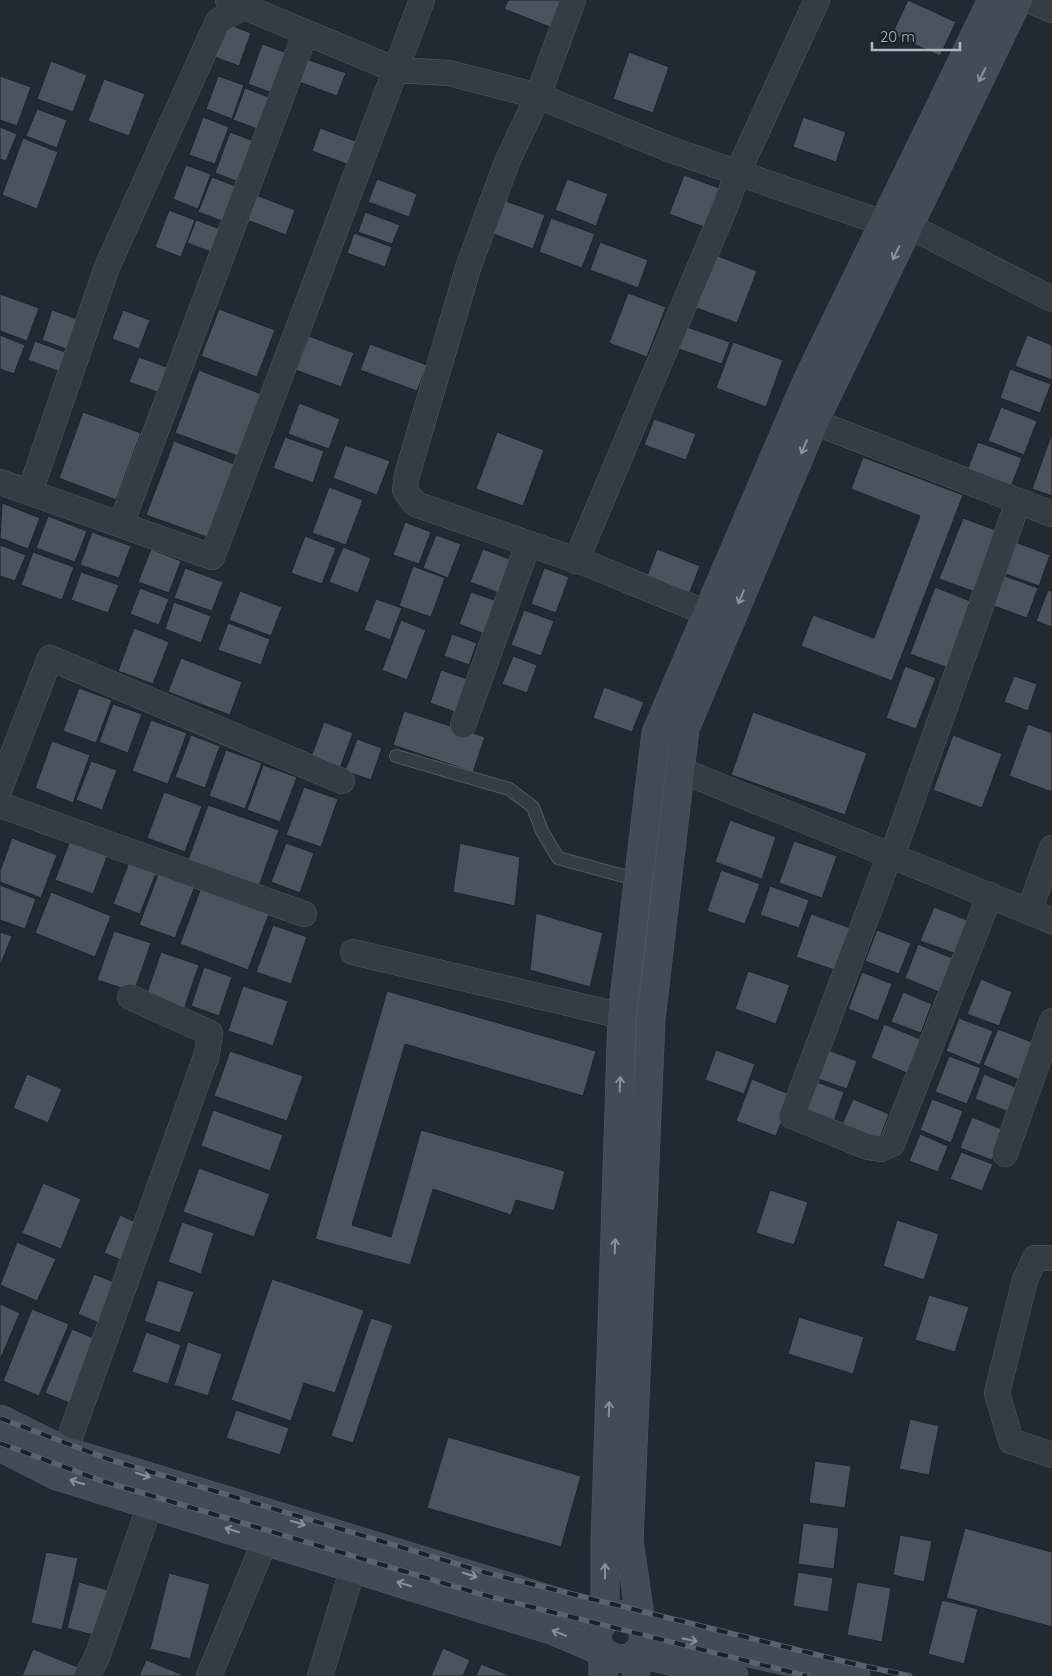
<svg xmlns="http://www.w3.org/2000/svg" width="1052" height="1676" font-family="Quicksand,sans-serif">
<rect width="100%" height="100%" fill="#212a33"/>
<!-- building -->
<path fill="#4a545f" stroke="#1c232b" d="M508,0H557L565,3L555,29L504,9Z
M908,0L956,22L940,56L892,34Z
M225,23L251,33L239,66L212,56Z
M262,44L290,54L275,94L248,84Z
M629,52L669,67L653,113L613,99Z
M306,59L346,73L337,96L297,81Z
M51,61L87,75L73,112L37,99Z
M0,76L31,87L17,126L0,120Z
M218,76L244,85L232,119L206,109Z
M104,79L145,94L129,136L88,121Z
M245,88L271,98L260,130L233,120Z
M37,109L67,120L57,148L26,136Z
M203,117L229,127L215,164L189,155Z
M803,117L846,132L836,162L793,147Z
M0,127L17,134L6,161L0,159Z
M320,128L363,144L355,167L312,151Z
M230,132L256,142L241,183L215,173Z
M23,138L58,152L37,209L2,195Z
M186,165L211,174L198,209L173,199Z
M684,175L719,188L704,227L669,214Z
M212,177L238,187L225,222L198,212Z
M377,179L417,194L409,217L368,202Z
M567,179L608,194L596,226L555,210Z
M256,195L295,210L286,235L247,220Z
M500,199L545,215L533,249L488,232Z
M169,210L195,220L181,257L155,247Z
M365,212L400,225L392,244L358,232Z
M551,218L595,234L582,268L539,252Z
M196,220L223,230L214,253L187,243Z
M354,233L392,247L385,267L347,253Z
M600,242L648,260L638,288L590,270Z
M713,254L757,271L737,323L694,307Z
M628,293L666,307L647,357L609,343Z
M0,294L39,308L27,341L0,331Z
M219,309L275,330L257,377L201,356Z
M52,310L86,322L74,352L42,340Z
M123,310L150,320L139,349L112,339Z
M687,327L730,342L722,364L679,349Z
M0,335L25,345L14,374L0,369Z
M1027,335L1052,345V380L1015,366Z
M309,336L354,353L341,387L296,370Z
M35,341L75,356L68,375L28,360Z
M733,342L783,360L766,407L716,388Z
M370,344L427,365L417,391L360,370Z
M139,357L172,369L163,394L129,382Z
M1010,369L1051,384L1040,413L1000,398Z
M199,370L261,394L238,456L175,433Z
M299,403L340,419L329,449L288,434Z
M1001,407L1037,421L1024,455L988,441Z
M83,412L141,433L116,500L59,478Z
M654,419L696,434L686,460L644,445Z
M497,432L544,450L523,506L476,489Z
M1052,433V496L1032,489Z
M285,437L324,451L313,483L273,468Z
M174,441L234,464L207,537L146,515Z
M978,442L1022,458L1009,492L965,476Z
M345,445L390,461L377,495L333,478Z
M863,457L963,495L892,681L801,646L813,615L874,638L920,516L851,489Z
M329,487L363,500L346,545L312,533Z
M2,503L40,518L28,549L0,538Z
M48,516L87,531L75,562L36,548Z
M963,518L998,531L975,592L939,579Z
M405,522L431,532L419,564L393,555Z
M92,532L131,546L119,578L80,565Z
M436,535L461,544L448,578L423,568Z
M305,536L336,548L322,584L291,573Z
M1015,542L1050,555L1039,586L1003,573Z
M0,545L26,555L15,581L0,576Z
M343,547L371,558L358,593L329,582Z
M151,549L181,561L169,593L138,582Z
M483,549L512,560L499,593L470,582Z
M657,549L700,566L689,594L646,579Z
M33,552L74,567L62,600L21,585Z
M413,566L445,578L431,617L399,606Z
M185,568L223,582L212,611L174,598Z
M544,568L569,577L556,613L531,604Z
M81,572L119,585L108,613L71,600Z
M1002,575L1038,588L1027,618L991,605Z
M935,587L980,605L956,671L910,654Z
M140,588L169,599L159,625L130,614Z
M1048,590L1052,591V627L1036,621Z
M240,591L282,607L271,636L229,620Z
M471,592L497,601L485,634L459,624Z
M376,599L402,608L390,640L364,630Z
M174,602L211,616L201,643L165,629Z
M524,610L554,621L541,656L511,645Z
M401,620L426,630L407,680L382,670Z
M228,623L270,639L261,665L218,650Z
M134,628L169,642L153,684L118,671Z
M452,634L477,643L469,665L444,656Z
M513,656L537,665L527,693L502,684Z
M181,658L242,682L230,715L168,692Z
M905,666L936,678L916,729L886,718Z
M441,670L470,680L458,713L430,703Z
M1014,676L1037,684L1028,711L1004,702Z
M604,687L644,702L632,732L593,718Z
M79,688L112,700L96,743L63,731Z
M113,704L142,714L128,753L99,742Z
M404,711L485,737L473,772L393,745Z
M753,712L867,753L845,815L731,775Z
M151,720L187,733L168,784L132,771Z
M324,722L353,733L340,768L311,757Z
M1028,724L1052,733V792L1009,776Z
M191,735L220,746L205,788L175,777Z
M953,735L1002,754L982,808L933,790Z
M357,739L382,748L371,780L345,771Z
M52,741L90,755L73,803L35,788Z
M226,750L262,763L245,809L209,796Z
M91,761L117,770L102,810L76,800Z
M263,765L297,777L280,822L247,810Z
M304,787L338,799L321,847L286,835Z
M164,792L202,806L185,852L147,838Z
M208,805L279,830L259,886L188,860Z
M730,820L776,837L762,879L715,862Z
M72,835L110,849L93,894L55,880Z
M12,838L57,855L41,898L0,882V871Z
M794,841L837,856L822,898L779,883Z
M286,843L314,853L300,893L271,882Z
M460,843L520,857L515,906L453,892Z
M129,862L156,873L140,914L113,904Z
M721,870L760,884L745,924L707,911Z
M159,872L195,886L175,938L139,925Z
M0,885L36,899L25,929L0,920Z
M202,885L270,911L248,970L180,944Z
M770,886L809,900L799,928L760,915Z
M51,892L111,916L95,957L35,933Z
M934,907L967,920L954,953L920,941Z
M536,913L603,933L590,987L530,970Z
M811,914L856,930L841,972L796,957Z
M273,925L307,937L291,984L256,972Z
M877,930L911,943L899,974L865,961Z
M114,931L151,943L134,992L97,980Z
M0,932L12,936L0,966Z
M918,944L952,958L939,992L905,978Z
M161,952L199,965L183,1012L145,999Z
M204,967L232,977L219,1016L191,1006Z
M748,971L790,985L776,1024L735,1009Z
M862,972L892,984L878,1021L848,1009Z
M981,979L1012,992L999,1026L967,1014Z
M243,986L288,1001L273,1046L228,1031Z
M387,991L596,1051L583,1096L405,1044L352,1225L391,1237L421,1130L565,1171L554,1211L516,1200L511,1215L433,1189L410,1265L315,1239Z
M903,992L932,1004L921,1033L891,1022Z
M959,1018L993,1031L980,1065L946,1051Z
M884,1024L920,1039L907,1073L871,1058Z
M998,1029L1037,1044L1022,1081L983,1065Z
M716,1050L755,1064L744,1094L705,1080Z
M828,1050L857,1061L847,1089L816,1078Z
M230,1051L303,1076L287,1121L214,1096Z
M949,1056L981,1068L967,1104L935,1092Z
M27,1074L62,1089L48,1123L13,1108Z
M984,1074L1018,1088L1009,1112L975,1099Z
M752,1079L792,1095L776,1136L736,1121Z
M814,1081L844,1092L833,1124L802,1113Z
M853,1099L889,1114L878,1143L841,1127Z
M932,1099L963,1111L951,1143L920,1130Z
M213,1110L283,1135L270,1171L201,1146Z
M972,1117L1004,1130L992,1160L960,1148Z
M920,1134L948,1146L938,1172L909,1161Z
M961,1152L993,1164L982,1191L950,1179Z
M199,1168L270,1194L254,1237L183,1212Z
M43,1183L81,1199L61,1249L22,1233Z
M770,1190L808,1202L794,1245L756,1233Z
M120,1215L154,1230L138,1267L104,1253Z
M897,1220L939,1234L924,1280L883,1266Z
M182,1222L214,1233L201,1274L168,1262Z
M17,1242L56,1259L37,1301L0,1285Z
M94,1274L128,1288L111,1328L78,1314Z
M272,1279L364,1310L335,1393L304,1383L291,1421L231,1400Z
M158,1280L194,1292L180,1333L144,1321Z
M929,1295L969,1307L955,1352L915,1340Z
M0,1304L20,1313L0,1360Z
M32,1309L69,1324L39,1396L3,1381Z
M799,1317L864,1337L853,1374L788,1354Z
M371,1318L393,1325L353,1443L331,1436Z
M72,1329L103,1342L77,1406L45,1393Z
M146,1332L181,1345L168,1384L132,1372Z
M188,1342L222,1354L208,1396L174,1385Z
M236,1410L289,1428L280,1455L226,1438Z
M910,1419L939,1426L929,1475L899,1469Z
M448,1437L581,1476L561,1547L427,1508Z
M815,1461L851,1466L845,1508L809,1503Z
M803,1523L839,1528L834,1569L798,1564Z
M965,1528L1052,1552V1627L946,1598Z
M900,1535L932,1541L924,1582L893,1575Z
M46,1552L78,1558L62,1630L31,1623Z
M798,1572L833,1578L828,1612L793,1606Z
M169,1573L210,1584L190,1659L150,1649Z
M79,1582L112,1591L100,1637L67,1628Z
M857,1582L891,1588L882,1642L847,1635Z
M942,1600L978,1609L964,1664L928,1654Z
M443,1648L470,1660L463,1676H431Z
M33,1649L78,1667L74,1676H22Z
M146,1660L183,1675L182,1676H139Z
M481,1664L511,1676H476Z"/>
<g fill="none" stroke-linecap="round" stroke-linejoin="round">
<!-- lane casing -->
<g stroke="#525a62" stroke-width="14">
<path id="lane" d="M396,756L509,789L533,807L542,831L558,858L638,880"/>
</g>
<!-- street casing -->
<g stroke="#525a62" stroke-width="26">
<path id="street" d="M228,0L396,70L449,73L538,96L669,149L883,223
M573,0L538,96L507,162L469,265L407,475L405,490L415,504L593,566L707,613
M1029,0L1052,10
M909,226L1052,299
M814,422L1052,514
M0,482L212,557L422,0
M30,492L107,267L218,21L243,7L246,0
M121,524L305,34
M576,561L726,205L738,172L817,0
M463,725L528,544
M680,770L1052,921
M0,788L50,658L342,781
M0,805L304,914
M990,895L892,1144L881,1149L868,1147L792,1116L889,857L892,856L1018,502
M1029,911L1052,848
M353,952L622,1016
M1005,1154L1052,1021
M1052,1258H1035L1025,1280L997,1393L1011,1441L1052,1455
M65,1451L207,1054L210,1033L130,997
M87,1676L97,1657L150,1505
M209,1676L265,1541
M320,1676L353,1568"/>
</g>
<!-- secondary casing -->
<g stroke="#525a62" stroke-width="29">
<path id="secondary" d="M0,1419L65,1451L561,1603L605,1620
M0,1447L57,1476L554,1631L603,1652V1676
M605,1620C619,1610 640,1614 643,1634C648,1676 573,1659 605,1620V1545L622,1016L656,733L807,381L992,0
M636,1670V1653L734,1676
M856,1676L642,1630L629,1541L651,1019L685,729L814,422L1018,0"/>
</g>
<!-- lane -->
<use href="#lane" stroke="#343c44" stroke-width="12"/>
<!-- street -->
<use href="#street" stroke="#343c44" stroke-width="25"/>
<!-- secondary -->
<use href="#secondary" stroke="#434b57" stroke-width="28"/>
<!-- rail casing -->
<g stroke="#59626d" stroke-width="5.5">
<path id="rail" d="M0,1418L108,1459L487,1573L850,1663L910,1676
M0,1443L99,1480L480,1594L807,1676"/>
</g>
<!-- rail -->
<use href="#rail" stroke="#1a2129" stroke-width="4" stroke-dasharray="11" stroke-linecap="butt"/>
</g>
<!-- one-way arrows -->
<defs><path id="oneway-shaft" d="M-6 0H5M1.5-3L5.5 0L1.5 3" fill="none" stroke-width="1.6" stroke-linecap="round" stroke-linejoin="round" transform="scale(1.25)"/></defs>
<g stroke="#89919c">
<use href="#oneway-shaft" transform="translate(982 75) rotate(116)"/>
<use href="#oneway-shaft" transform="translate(896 253) rotate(116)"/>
<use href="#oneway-shaft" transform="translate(804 447) rotate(113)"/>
<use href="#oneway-shaft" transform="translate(741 597) rotate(113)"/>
<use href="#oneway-shaft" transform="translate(620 1084) rotate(-88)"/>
<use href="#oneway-shaft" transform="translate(615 1246) rotate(-88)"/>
<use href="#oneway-shaft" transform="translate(609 1409) rotate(-88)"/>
<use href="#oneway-shaft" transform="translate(143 1475) rotate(17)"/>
<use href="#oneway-shaft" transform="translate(77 1482) rotate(-163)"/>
<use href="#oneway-shaft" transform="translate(298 1523) rotate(17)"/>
<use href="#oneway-shaft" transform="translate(232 1530) rotate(-163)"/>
<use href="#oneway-shaft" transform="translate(605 1571) rotate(-90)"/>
<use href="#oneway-shaft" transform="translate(470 1575) rotate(17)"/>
<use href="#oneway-shaft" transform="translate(404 1584) rotate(-163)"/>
<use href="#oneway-shaft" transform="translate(559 1633) rotate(-158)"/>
<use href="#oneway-shaft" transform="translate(690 1640) rotate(12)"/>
</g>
<!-- scale -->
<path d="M872 42v8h88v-8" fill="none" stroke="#afb7c1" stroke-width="2.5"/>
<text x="880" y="42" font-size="15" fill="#afb7c1" stroke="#1a2129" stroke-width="4" paint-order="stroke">20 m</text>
</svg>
